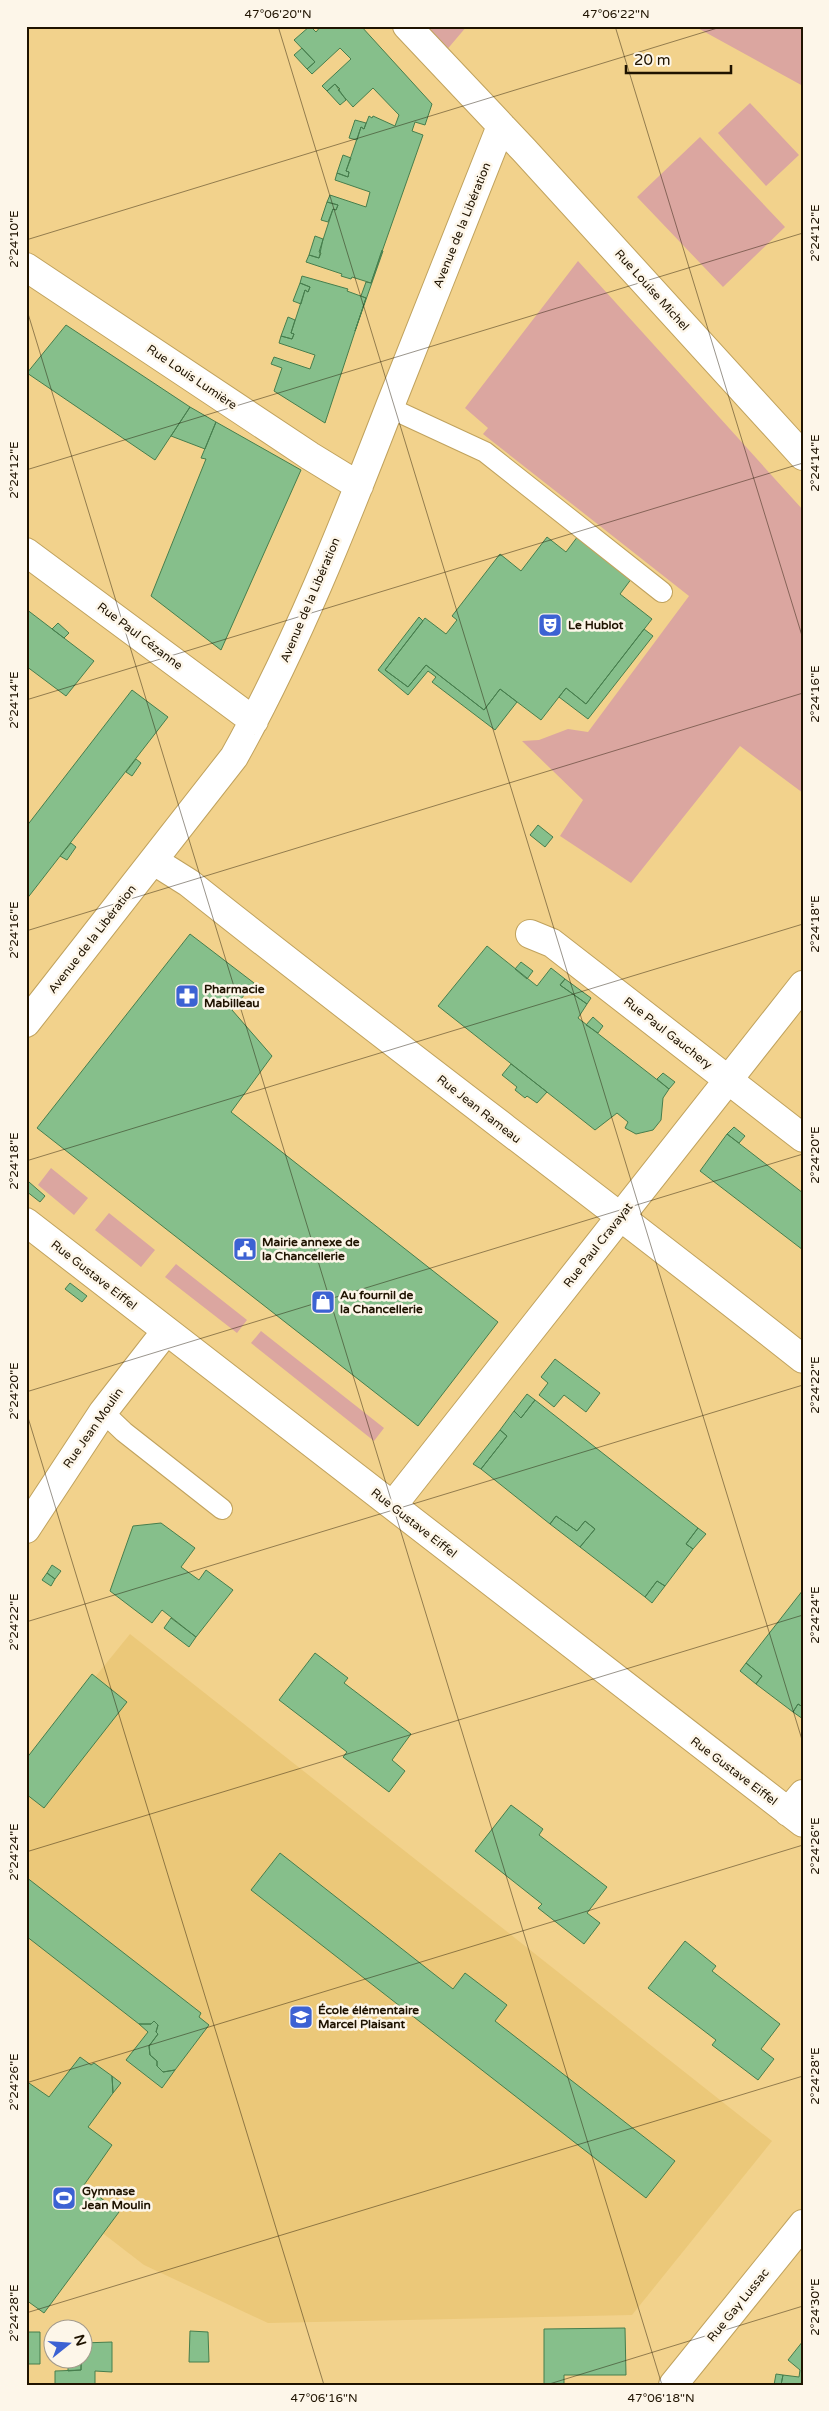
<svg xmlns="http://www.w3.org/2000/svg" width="829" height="2411" font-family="'Varela Round',sans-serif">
<rect width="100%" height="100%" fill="#f2d28c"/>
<!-- built -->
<path fill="#ebc879" d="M130,1634L772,2141L632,2315L268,2323L144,2265L26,2174V1762Z"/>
<!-- green -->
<path fill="#dba6a0" d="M407,26H467L439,59Z
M694,26H803V86Z
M750,103L799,155L766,186L718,133Z
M700,137L785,227L723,287L637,197Z
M578,261L803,510V793L740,746L631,883L560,836L583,800L522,741L539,740L568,729L588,732L689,596L483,434L488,428L465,408Z
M51,1168L88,1198L74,1215L38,1185Z
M109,1213L155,1250L141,1267L95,1230Z
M176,1264L247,1320L237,1333L165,1277Z
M261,1331L384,1428L374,1441L251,1343Z"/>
<!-- building -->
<path fill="#86bf8b" stroke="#477e4d" d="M310,26L316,32L321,26H361L432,104L425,125L415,122L412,131L423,135L371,283L352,277L351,279L341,276L342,274L306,262L309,255L319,258L321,253L319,252L333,209L336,210L338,205L327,202L330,195L366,207L370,192L335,180L337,173L348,177L349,172L346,171L361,127L364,129L369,116L372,118L373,116L395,126L399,115L373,88L353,107L338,90L340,89L335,84L327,91L322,86L351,59L340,48L312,74L307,69L315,62L294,40Z
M302,48L315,62L307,69L294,55Z
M335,84L346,100L340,105L327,91Z
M355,120L366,123L364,129L361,127L357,140L349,138Z
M343,155L351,158L346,171L349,172L348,177L337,173Z
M327,202L338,205L336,210L333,209L328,222L321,220Z
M315,236L323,239L319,258L309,255Z
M382,250L383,251L355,331L366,298L361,296L366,282L371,283Z
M302,276L348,289L347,291L366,298L325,423L274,391L282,368L271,364L274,357L310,369L315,355L279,343L281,336L292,339L294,334L291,333L305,290L308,292L310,287L300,283Z
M300,283L310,287L308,292L305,290L301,304L293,301Z
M288,317L295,320L291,333L294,334L292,339L281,336Z
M66,325L190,407L155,460L27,373Z
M190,407L216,422L205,449L171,436Z
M216,422L301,470L221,650L151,596L206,459L201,458Z
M578,536L632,578L620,594L652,619L586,704L566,688L541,720L500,689L484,710L426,665L408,687L385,670L425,618L446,634L457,620L452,616L500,554L521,571L547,537L566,552Z
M26,609L94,661L66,696L26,666Z
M419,617L423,621L385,670L408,687L426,665L484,710L500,689L517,702L495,730L432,682L436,677L428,671L408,695L378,670Z
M58,623L69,633L64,638L52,629Z
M644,629L653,636L588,719L559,697L566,688L586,704Z
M132,690L168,717L26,900V827Z
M136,759L141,763L132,776L126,772Z
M538,825L553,837L545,847L530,835Z
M71,843L76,847L67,860L60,856Z
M190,934L254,983L232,1010L272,1056L231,1112L498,1322L418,1426L37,1128Z
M487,946L537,986L551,968L565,979L560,985L587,1004L578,1018L669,1089L663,1098L661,1120L653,1130L636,1134L625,1128L628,1122L617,1113L595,1130L438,1006Z
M521,962L533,971L527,979L515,969Z
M565,979L591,998L587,1004L560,985Z
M593,1017L603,1026L598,1033L586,1025Z
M511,1064L547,1092L537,1103L527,1096L525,1098L515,1090L517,1087L502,1075Z
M663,1073L675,1082L669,1089L657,1079Z
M734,1127L745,1136L739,1143L727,1134Z
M727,1134L803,1193V1250L700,1171Z
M29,1182L45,1196L40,1202L26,1191Z
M70,1283L87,1296L82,1302L65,1289Z
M555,1359L600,1393L586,1412L564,1395L554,1407L539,1395L548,1383L541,1377Z
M527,1394L535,1400L521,1418L514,1411Z
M535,1400L698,1528L686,1544L693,1549L665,1586L657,1581L645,1597L580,1547L595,1529L585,1521L577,1531L556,1516L550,1524L481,1469L507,1436L500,1430L514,1411L521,1418Z
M500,1430L507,1436L481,1469L473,1464Z
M556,1516L577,1531L585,1521L595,1529L580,1547L550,1524Z
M161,1523L195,1548L181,1567L199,1580L206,1570L233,1590L196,1637L162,1610L152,1623L110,1591L133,1526Z
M698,1528L706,1534L693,1549L686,1544Z
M52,1565L61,1571L55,1579L47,1573Z
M47,1573L55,1579L51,1586L42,1580Z
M657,1581L665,1586L652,1603L645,1597Z
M803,1590V1707L798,1704L793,1712L756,1684L762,1676L746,1663Z
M171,1618L196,1637L189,1647L164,1628Z
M315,1653L348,1678L344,1683L411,1734L392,1760L405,1771L389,1792L343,1757L347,1752L279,1700Z
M746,1663L762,1676L756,1684L740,1671Z
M92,1674L127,1702L44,1808L26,1794V1759Z
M798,1704L803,1707V1719L793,1712Z
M511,1805L543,1829L539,1835L607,1887L587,1913L600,1923L584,1944L538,1908L542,1904L475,1851Z
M280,1853L453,1989L465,1973L507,2005L495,2021L675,2161L646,2198L251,1890Z
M26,1877L201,2013L199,2017L209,2025L175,2070L163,2072L157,2066V2061L150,2055L149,2046L158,2034L156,2032L158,2025L154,2021L151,2024H139L26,1936Z
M685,1941L716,1966L712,1971L780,2024L761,2049L774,2059L758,2080L712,2045L716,2040L648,1988Z
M154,2021L158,2025L156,2032L158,2034L149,2046L150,2055L157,2061V2066L163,2072L175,2070L162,2088L126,2060L148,2032L139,2024H151Z
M80,2057L91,2065L94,2063L112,2076L113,2093L88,2127L112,2145L84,2185L119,2212L44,2313L26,2300V2081L49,2097Z
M112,2076L121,2083L113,2093Z
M625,2328L626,2375H564V2385H544V2329Z
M190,2331L208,2332L209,2362H189Z
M26,2332H40V2364H26Z
M803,2341V2385H781L783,2375L799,2377L800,2370L788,2360Z
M112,2342V2372L95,2371V2385H55V2371L81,2370L82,2343Z
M68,2361L81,2362V2370L68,2371Z
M776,2374L783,2375L781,2385H774Z"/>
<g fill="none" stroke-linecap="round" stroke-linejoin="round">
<!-- lane casing -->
<g stroke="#c0a25d" stroke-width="22">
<path id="lane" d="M390,408L485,452L662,592
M103,1412L124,1432L222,1509"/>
</g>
<!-- street casing -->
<g stroke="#c0a25d" stroke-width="30">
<path id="street" d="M407,26L524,150L803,456
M26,267L310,456L359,486
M26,552L254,721
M154,861L189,883C391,1044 600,1198 803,1359
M530,934L552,943L803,1138
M26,1023L234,757C296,646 344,525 390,406C427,313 464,219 501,126
M26,1222L803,1823
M393,1505L803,985
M26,1529L103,1412L166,1331
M788,1812L803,1794
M673,2385L803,2224"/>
</g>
<!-- lane -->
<use href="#lane" stroke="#fff" stroke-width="20"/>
<!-- street -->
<use href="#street" stroke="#fff" stroke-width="28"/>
</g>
<!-- ticks -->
<path fill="none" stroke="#1f1300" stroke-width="1" stroke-opacity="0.45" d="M278,26L803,1743M615,26L803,639M26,240L724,26M26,307L662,2385M26,470L803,233M26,700L803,463M26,931L803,693M26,1161L803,924M26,1392L803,1154M26,1411L324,2385M26,1622L803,1385M26,1852L803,1615M26,2083L803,1845M26,2313L803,2076M546,2385L803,2306"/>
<!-- icons -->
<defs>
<g id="theatre-square" transform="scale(1.25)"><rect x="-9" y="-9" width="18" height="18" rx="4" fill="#3c62d3" stroke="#fdf6e9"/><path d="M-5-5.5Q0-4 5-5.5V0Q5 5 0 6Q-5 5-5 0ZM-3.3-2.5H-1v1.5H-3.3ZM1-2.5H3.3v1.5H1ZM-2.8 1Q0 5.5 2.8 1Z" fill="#fff"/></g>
<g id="pharmacy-square" transform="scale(1.25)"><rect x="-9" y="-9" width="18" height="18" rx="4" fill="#3c62d3" stroke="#fdf6e9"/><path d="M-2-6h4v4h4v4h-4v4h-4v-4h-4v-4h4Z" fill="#fff"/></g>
<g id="civic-square" transform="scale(1.25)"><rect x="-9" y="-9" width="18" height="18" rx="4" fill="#3c62d3" stroke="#fdf6e9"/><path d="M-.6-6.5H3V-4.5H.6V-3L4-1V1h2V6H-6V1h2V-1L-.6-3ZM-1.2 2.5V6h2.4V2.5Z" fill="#fff"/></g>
<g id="shop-square" transform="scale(1.25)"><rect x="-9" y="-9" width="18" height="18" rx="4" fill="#3c62d3" stroke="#fdf6e9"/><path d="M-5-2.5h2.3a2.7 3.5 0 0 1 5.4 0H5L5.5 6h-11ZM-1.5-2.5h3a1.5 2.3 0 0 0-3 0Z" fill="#fff"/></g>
<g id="school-square" transform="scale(1.25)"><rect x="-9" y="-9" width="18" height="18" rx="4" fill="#3c62d3" stroke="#fdf6e9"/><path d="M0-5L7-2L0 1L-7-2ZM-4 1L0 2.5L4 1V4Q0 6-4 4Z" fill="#fff"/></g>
<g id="stadium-square" transform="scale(1.25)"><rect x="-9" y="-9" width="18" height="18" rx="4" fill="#3c62d3" stroke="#fdf6e9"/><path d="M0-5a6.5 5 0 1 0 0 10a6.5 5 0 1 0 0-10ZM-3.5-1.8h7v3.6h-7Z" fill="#fff"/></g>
</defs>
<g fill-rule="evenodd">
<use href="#theatre-square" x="550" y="625"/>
<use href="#pharmacy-square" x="187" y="996"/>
<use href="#civic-square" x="245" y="1249"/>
<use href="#shop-square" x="323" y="1302"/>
<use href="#school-square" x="301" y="2017"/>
<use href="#stadium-square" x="64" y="2198"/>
</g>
<g text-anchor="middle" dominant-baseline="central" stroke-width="5" stroke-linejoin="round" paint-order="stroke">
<!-- street labels -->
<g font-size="12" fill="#1f1300" stroke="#fdf6e9">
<text transform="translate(462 225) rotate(-68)">Avenue de la Libération</text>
<text transform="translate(652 290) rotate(48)">Rue Louise Michel</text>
<text transform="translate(192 377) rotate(34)">Rue Louis Lumière</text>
<text transform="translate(310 600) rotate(-67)">Avenue de la Libération</text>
<text transform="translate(140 636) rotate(37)">Rue Paul Cézanne</text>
<text transform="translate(92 939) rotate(-52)">Avenue de la Libération</text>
<text transform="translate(668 1033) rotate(38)">Rue Paul Gauchery</text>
<text transform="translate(479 1109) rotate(38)">Rue Jean Rameau</text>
<text transform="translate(598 1245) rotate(-52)">Rue Paul Cravayat</text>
<text transform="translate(94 1275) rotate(38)">Rue Gustave Eiffel</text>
<text transform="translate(93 1428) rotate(-55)">Rue Jean Moulin</text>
<text transform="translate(414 1523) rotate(38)">Rue Gustave Eiffel</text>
<text transform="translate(734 1771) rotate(37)">Rue Gustave Eiffel</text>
<text transform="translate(738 2305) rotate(-51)">Rue Gay Lussac</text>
</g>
<!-- poi labels -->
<g font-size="12" font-weight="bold" fill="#1f1300" stroke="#fdf6e9" text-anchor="start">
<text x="568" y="625">Le Hublot</text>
<text x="204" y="989">Pharmacie<tspan x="204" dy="14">Mabilleau</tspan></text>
<text x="262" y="1242">Mairie annexe de<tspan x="262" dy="14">la Chancellerie</tspan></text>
<text x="340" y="1295">Au fournil de<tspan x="340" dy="14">la Chancellerie</tspan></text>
<text x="318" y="2010">École élémentaire<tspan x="318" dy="14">Marcel Plaisant</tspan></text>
<text x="82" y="2191">Gymnase<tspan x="82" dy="14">Jean Moulin</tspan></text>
</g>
</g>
<!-- border -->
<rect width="829" height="2411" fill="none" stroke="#fdf6e9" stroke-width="55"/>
<!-- north arrow -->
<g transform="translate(68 2344) rotate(73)"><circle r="24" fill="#fdf6e9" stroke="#a49b8c"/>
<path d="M0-4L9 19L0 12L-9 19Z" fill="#3c62d3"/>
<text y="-8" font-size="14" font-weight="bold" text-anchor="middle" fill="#1f1300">N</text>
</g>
<!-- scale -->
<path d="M626 65v8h105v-8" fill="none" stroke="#1f1300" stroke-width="2.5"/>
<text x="634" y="65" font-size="15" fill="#1f1300" stroke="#fdf6e9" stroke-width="4" paint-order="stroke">20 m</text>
<rect x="28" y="28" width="774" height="2356" fill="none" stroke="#1f1300" stroke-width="2"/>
<g font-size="12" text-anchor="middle" fill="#1f1300">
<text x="278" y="18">47°06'20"N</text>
<text x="616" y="18">47°06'22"N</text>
<text transform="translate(815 233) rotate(-90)" y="4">2°24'12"E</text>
<text transform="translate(14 239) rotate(-90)" y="4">2°24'10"E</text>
<text transform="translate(815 463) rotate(-90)" y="4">2°24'14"E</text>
<text transform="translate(14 470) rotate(-90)" y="4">2°24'12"E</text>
<text transform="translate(815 694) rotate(-90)" y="4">2°24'16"E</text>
<text transform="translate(14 700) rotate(-90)" y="4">2°24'14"E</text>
<text transform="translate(815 924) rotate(-90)" y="4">2°24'18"E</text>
<text transform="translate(14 930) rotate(-90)" y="4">2°24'16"E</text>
<text transform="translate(815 1155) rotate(-90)" y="4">2°24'20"E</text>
<text transform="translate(14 1161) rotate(-90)" y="4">2°24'18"E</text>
<text transform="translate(815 1385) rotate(-90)" y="4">2°24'22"E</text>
<text transform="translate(14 1391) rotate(-90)" y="4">2°24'20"E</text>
<text transform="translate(815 1615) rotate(-90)" y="4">2°24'24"E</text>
<text transform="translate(14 1622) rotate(-90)" y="4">2°24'22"E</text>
<text transform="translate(815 1846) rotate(-90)" y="4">2°24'26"E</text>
<text transform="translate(14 1852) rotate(-90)" y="4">2°24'24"E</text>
<text transform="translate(815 2076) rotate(-90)" y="4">2°24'28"E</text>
<text transform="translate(14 2082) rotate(-90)" y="4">2°24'26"E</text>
<text transform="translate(815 2307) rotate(-90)" y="4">2°24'30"E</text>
<text transform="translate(14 2313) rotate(-90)" y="4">2°24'28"E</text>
<text x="324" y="2402">47°06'16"N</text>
<text x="661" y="2402">47°06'18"N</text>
</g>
</svg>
